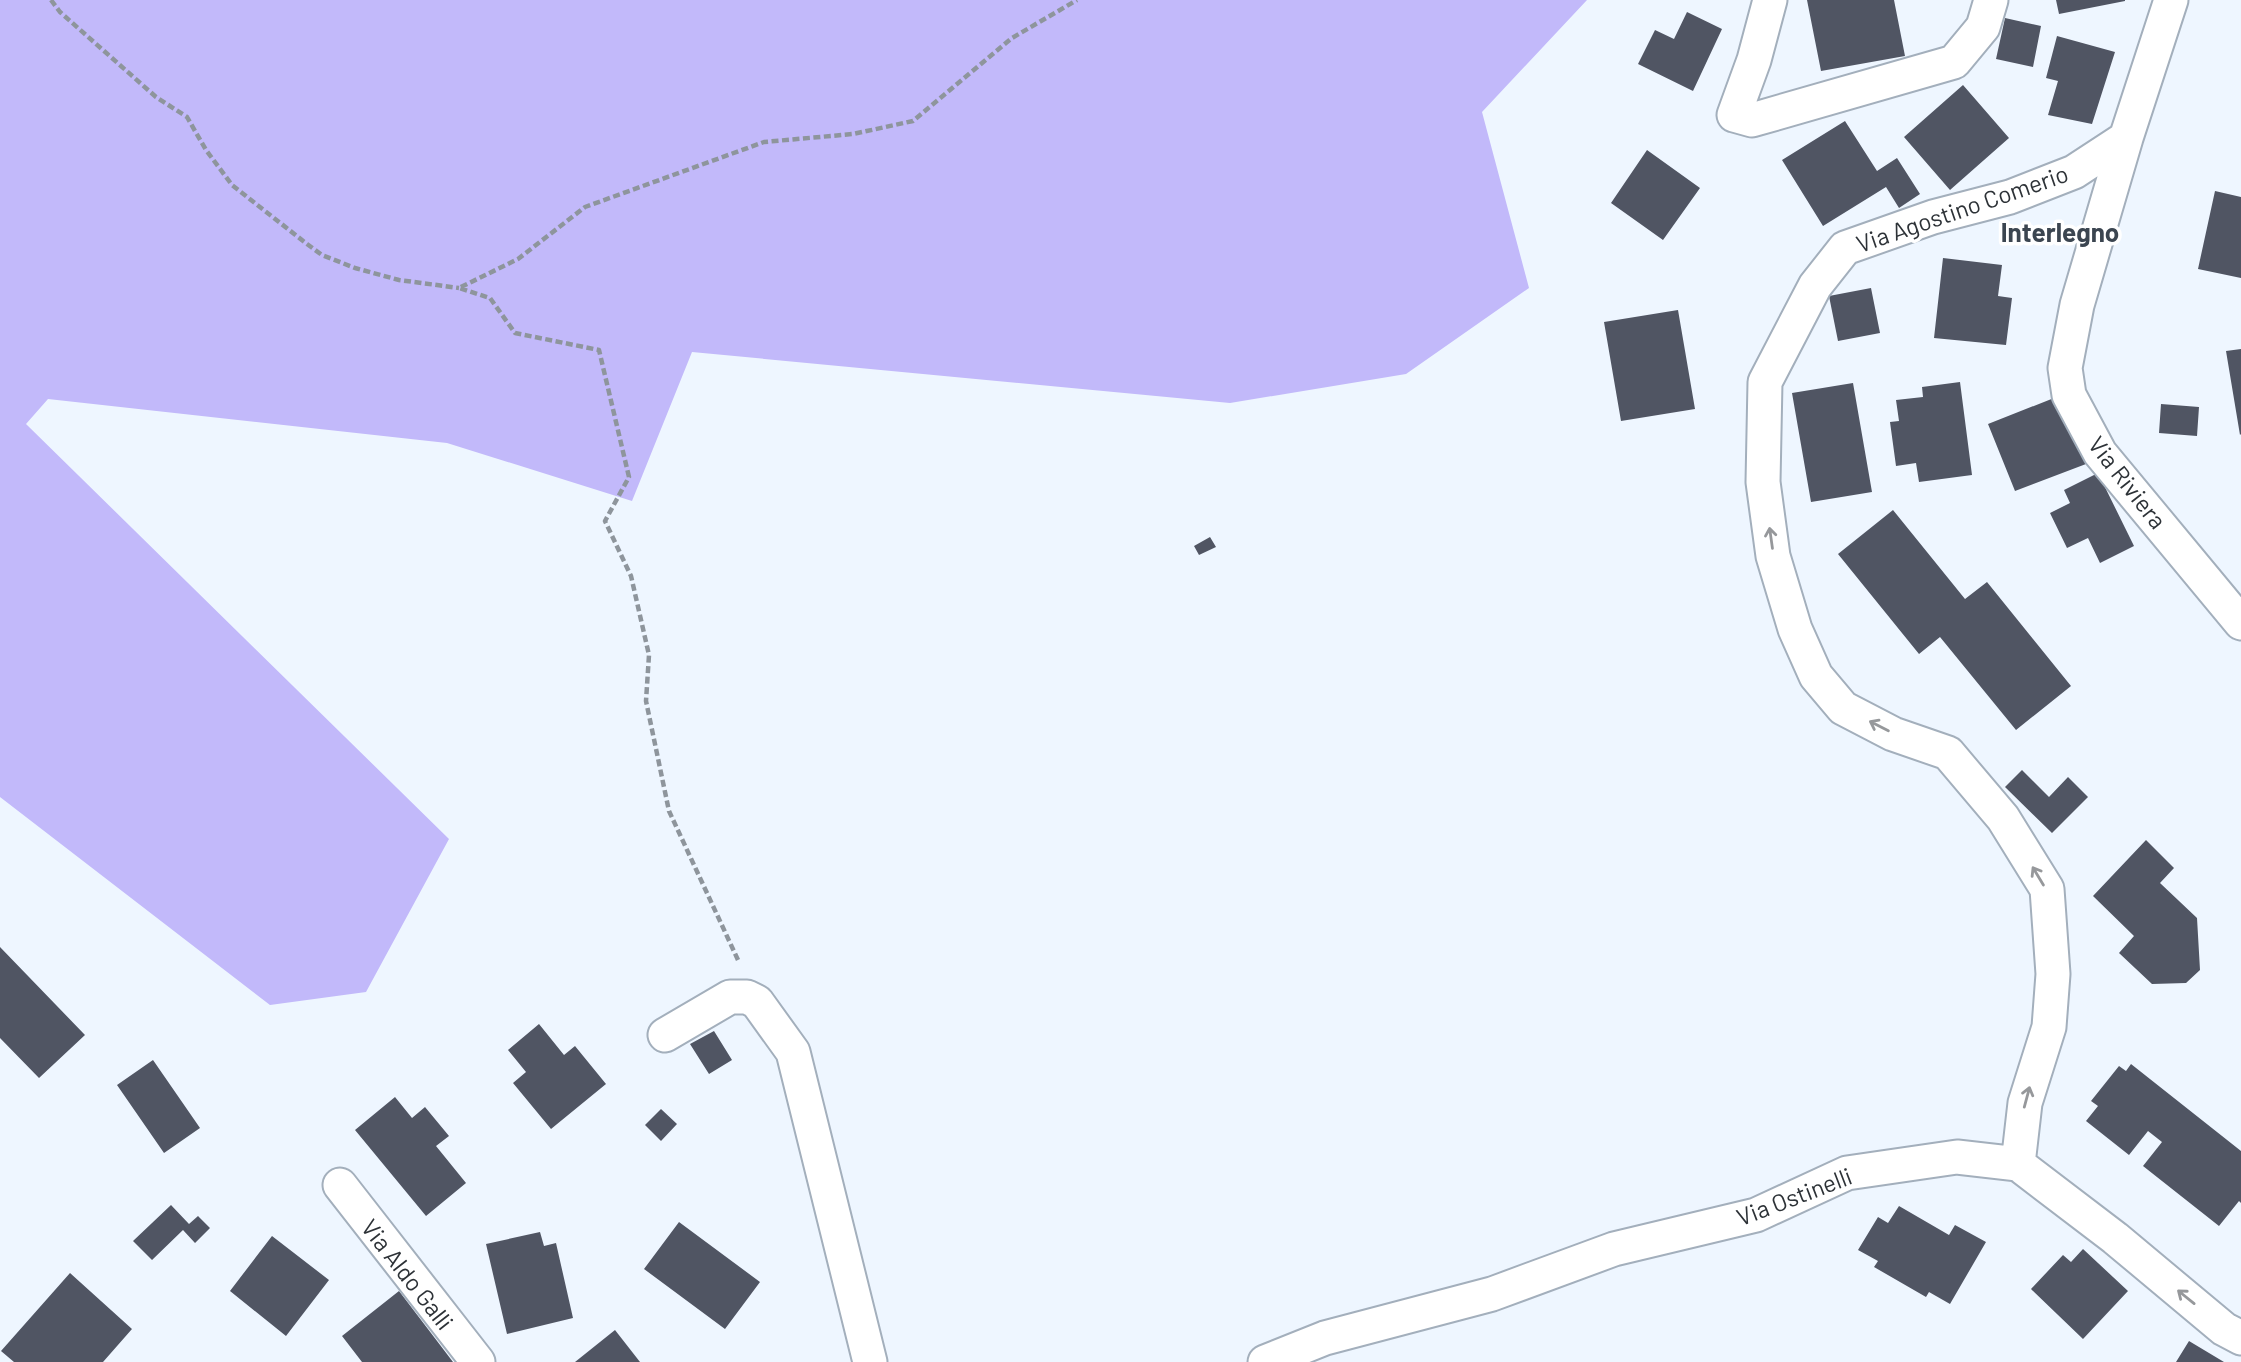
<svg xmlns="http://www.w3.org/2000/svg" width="2241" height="1362" font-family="Barlow,sans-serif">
<rect width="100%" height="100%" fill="#eef6ff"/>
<!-- green -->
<path fill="#c2b9fa" d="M0,0H1587L1482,112L1529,288L1406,374L1230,403L692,352L632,501L447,443L48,399L26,424L449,839L366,992L270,1005L0,797Z"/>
<!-- building -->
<path fill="#505563" d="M1807,0H1894L1905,56L1821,71Z
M2056,0H2125V1L2059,14Z
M1687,12L1722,29L1693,91L1638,64L1655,30L1674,39Z
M2005,18L2041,26L2033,67L1996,59Z
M2057,36L2115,52L2092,124L2048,115L2058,81L2046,78Z
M1963,85L2009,138L1950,190L1904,137Z
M1845,121L1877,171L1897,158L1920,194L1899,208L1886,187L1823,226L1782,160Z
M1647,150L1700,188L1663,240L1611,203Z
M2215,191L2241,197V278L2198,269Z
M1943,258L2002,265L1998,296L2012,298L2006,345L1934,338Z
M1871,288L1880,333L1838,341L1829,296Z
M1678,310L1695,409L1621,421L1604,322Z
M2241,349V434L2240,435L2226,351Z
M1960,382L1972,475L1919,482L1916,463L1896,466L1890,422L1899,421L1896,400L1923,397L1922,387Z
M1853,383L1872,492L1811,502L1792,393Z
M2059,396L2086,464L2015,491L1988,424Z
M2161,404L2199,407L2197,436L2159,433Z
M2098,473L2134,546L2100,563L2088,538L2067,548L2050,513L2070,503L2064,490Z
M1893,510L1965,599L1987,582L2071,686L2016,730L1940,637L1919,654L1838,554Z
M1210,537L1216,547L1199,555L1194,546Z
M2022,770L2049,797L2068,777L2088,797L2052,833L2005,787Z
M2146,840L2174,868L2160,883L2197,918L2200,970L2186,983L2152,984L2119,953L2134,936L2093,896Z
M0,947L85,1035L39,1078L0,1038Z
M539,1024L564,1055L575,1046L606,1084L551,1129L513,1083L526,1072L508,1050Z
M714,1031L732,1060L709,1074L690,1044Z
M153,1060L200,1128L164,1153L117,1085Z
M2131,1064L2241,1151V1203L2239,1201L2219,1226L2143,1166L2162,1142L2148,1131L2129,1155L2086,1121L2098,1106L2091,1101L2119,1066L2126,1071Z
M395,1097L412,1118L425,1107L449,1136L436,1146L466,1183L426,1216L355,1130Z
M661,1109L677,1124L661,1141L645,1125Z
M171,1205L189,1224L198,1216L210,1228L195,1243L183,1230L152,1260L133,1241Z
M1899,1206L1949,1235L1955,1225L1986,1242L1950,1304L1929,1292L1926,1297L1874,1267L1878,1261L1858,1250L1878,1217L1888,1223Z
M679,1222L760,1282L725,1329L644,1269Z
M540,1232L544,1246L556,1243L573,1318L507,1334L486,1244Z
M272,1236L329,1280L286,1336L230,1291Z
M2083,1249L2128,1291L2083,1339L2031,1289L2063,1255L2071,1262Z
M70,1273L132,1329L103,1362H14L1,1351Z
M399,1291L453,1362H362L342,1336Z
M615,1330L640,1362H575Z
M2189,1341L2224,1362H2176Z"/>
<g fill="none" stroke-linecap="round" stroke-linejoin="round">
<!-- minor casing -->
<g stroke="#a3afbc" stroke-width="37">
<path id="minor" d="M1770,0L1754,60L1734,115L1752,120L1954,62L1983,27L1991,0
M2171,0L2126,138L2077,305L2065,368L2069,395L2100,453L2241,623
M665,1035L730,997H747L757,1002L793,1052L870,1362
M2018,1164L2025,1103L2049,1027L2053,974L2047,889L2003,818L1948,753L1893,734L1843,708L1816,676L1795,629L1773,556L1763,482L1765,382L1815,286L1845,248L1933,217L2010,197L2074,172L2126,138
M340,1185L478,1362
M1265,1362L1325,1338L1492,1294L1614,1249L1756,1215L1847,1173L1957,1157L2018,1164L2115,1238L2224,1329L2241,1338"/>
</g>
<!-- path -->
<path stroke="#8e959c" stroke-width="4.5" stroke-dasharray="7 3.5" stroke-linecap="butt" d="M51,0L60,12L156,97L187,117L206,150L232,185L307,244L322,255L355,268L399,280L459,288
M738,960L669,811L646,701L649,655L631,576L605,521L629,477L599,350L515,333L490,298L459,288L518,259L585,207L764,142L853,134L913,121L1012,38L1077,0"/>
<!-- minor -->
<use href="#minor" stroke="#fff" stroke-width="33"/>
</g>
<!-- one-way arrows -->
<defs><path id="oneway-shaft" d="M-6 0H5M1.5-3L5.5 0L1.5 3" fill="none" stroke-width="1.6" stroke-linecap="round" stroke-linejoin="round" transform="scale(1.75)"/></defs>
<g stroke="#96989b">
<use href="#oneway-shaft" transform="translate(1771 538) rotate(-98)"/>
<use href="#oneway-shaft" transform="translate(1879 726) rotate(-153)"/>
<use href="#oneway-shaft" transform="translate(2038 876) rotate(-121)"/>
<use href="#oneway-shaft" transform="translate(2027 1097) rotate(-75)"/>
<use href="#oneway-shaft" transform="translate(2186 1297) rotate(-141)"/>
</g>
<g text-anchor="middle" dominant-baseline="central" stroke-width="7" stroke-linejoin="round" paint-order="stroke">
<!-- street labels -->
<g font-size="24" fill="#2d3237" stroke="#fff">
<text transform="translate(1962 208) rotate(-19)">Via Agostino Comerio</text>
<text transform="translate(2128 482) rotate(52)">Via Riviera</text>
<text transform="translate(1794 1196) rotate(-21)">Via Ostinelli</text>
<text transform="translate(408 1274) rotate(52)">Via Aldo Galli</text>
</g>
<!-- neighbourhood labels -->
<g font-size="26" font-weight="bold" fill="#3b4550" stroke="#fff">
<text x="2060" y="231">Interlegno</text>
</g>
</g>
</svg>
